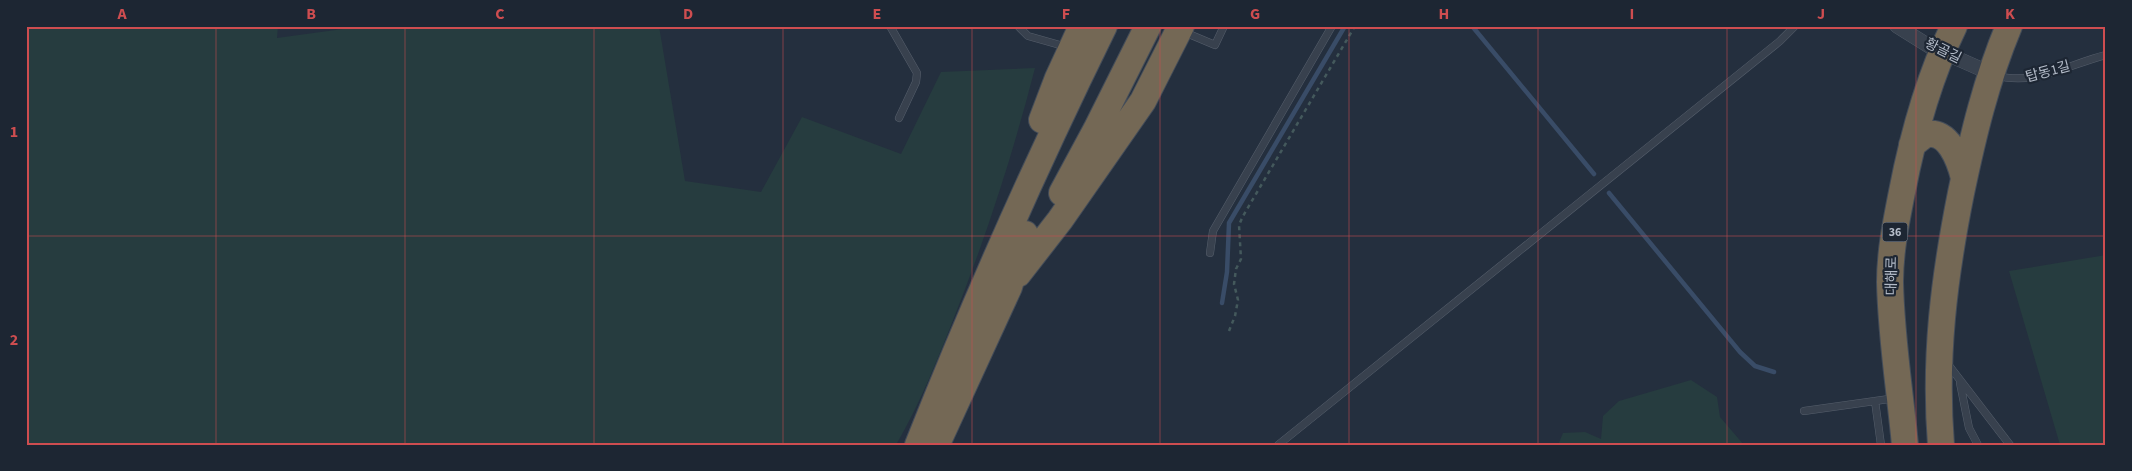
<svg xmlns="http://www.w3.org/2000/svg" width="2132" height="471" font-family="'Source Sans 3','Noto Sans KR',sans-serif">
<rect width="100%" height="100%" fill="#242f3e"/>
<!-- green -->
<path fill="#263c3f" d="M26,26H278L277,38L365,26H659L685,181L761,192L802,117L901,154L941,72L1035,68C1014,150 988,231 957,310C939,356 921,402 896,445H26Z
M2106,255V445H2060L2009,271Z
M1691,380L1717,397L1720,417L1744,445H1558L1563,433L1585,432L1601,439L1603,416L1619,401Z"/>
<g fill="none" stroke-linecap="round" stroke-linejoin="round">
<!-- stream -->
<path stroke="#394c67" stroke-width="4.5" d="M1472,26L1594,174
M1609,193L1740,352L1755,366L1774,372
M1222,303L1227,272L1229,223L1345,26"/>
<!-- lane casing -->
<g stroke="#565f6c" stroke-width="8">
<path id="lane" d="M890,26L917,73L916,82L899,118
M1018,26L1028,36L1067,47
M1184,32L1215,45L1224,26
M1995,75C2034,87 2069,64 2106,55
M1210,253L1213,231L1332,26
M1947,363L2010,445
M1960,383L1969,428L1978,445
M1804,411L1875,401
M1278,445L1780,41L1795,26
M1881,445L1875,401L1896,398"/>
</g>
<!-- street casing -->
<g stroke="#565f6c" stroke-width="15">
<path id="street" d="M1897,26L1929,46L1990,73"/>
</g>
<!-- highway casing -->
<g stroke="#434c59" stroke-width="28">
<path id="highway" d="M1042,120L1058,78L1082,26
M1912,145C1916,142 1921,137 1925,135C1948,127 1960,162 1964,178
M1062,193L1096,130L1148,26
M1018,274L1060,220L1143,101L1181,26
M940,437L1009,287L1025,234
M918,445C974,304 1037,162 1104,26
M1905,445C1900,391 1891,337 1890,282C1890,252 1896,222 1902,192C1913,135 1928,79 1954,26
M1941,445C1934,358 1944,278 1961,193C1973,136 1986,81 2009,26"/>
</g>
<!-- path -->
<path stroke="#44595c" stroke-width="2.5" stroke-dasharray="4 4" stroke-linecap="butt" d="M1229,331L1235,316L1238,300L1234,284L1236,269L1241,259L1239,225L1243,216L1355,26"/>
<!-- lane -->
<use href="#lane" stroke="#38414e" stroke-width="7"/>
<!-- street -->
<use href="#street" stroke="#38414e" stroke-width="14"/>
<!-- highway -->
<use href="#highway" stroke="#746855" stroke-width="26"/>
</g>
<!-- grid -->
<path fill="none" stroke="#ce4d50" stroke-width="1" stroke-opacity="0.55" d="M216,26V445M405,26V445M594,26V445M783,26V445M972,26V445M1160,26V445M1349,26V445M1538,26V445M1727,26V445M1916,26V445M26,236H2106"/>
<g text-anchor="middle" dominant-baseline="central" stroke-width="4.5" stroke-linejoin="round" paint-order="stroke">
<!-- shield labels -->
<rect fill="#1d2633" stroke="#878f9c" stroke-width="1" x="1882.5" y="222.5" width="25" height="19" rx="4"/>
<g font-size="12" font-weight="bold" fill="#b4bcc9">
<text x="1895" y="232">36</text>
</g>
<!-- street labels -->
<g font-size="14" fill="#b4bcc9" stroke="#1d2633">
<text transform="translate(1943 51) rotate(26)">황골길</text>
<text transform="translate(2048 72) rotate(-15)">탑동1길</text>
<text transform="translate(1892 276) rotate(-89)">대해로</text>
</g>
</g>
<!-- border -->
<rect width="2132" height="471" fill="none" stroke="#1d2633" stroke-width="55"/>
<rect x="28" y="28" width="2076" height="416" fill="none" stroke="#ce4d50" stroke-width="2"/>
<g font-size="16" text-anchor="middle" font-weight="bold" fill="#ce4d50">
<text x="122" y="19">A</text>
<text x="311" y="19">B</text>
<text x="500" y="19">C</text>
<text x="688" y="19">D</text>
<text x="877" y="19">E</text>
<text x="1066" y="19">F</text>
<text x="1255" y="19">G</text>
<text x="1444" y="19">H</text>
<text x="1632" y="19">I</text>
<text x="1821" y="19">J</text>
<text x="2010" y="19">K</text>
<text x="14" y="137">1</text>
<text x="14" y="345">2</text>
</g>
</svg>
